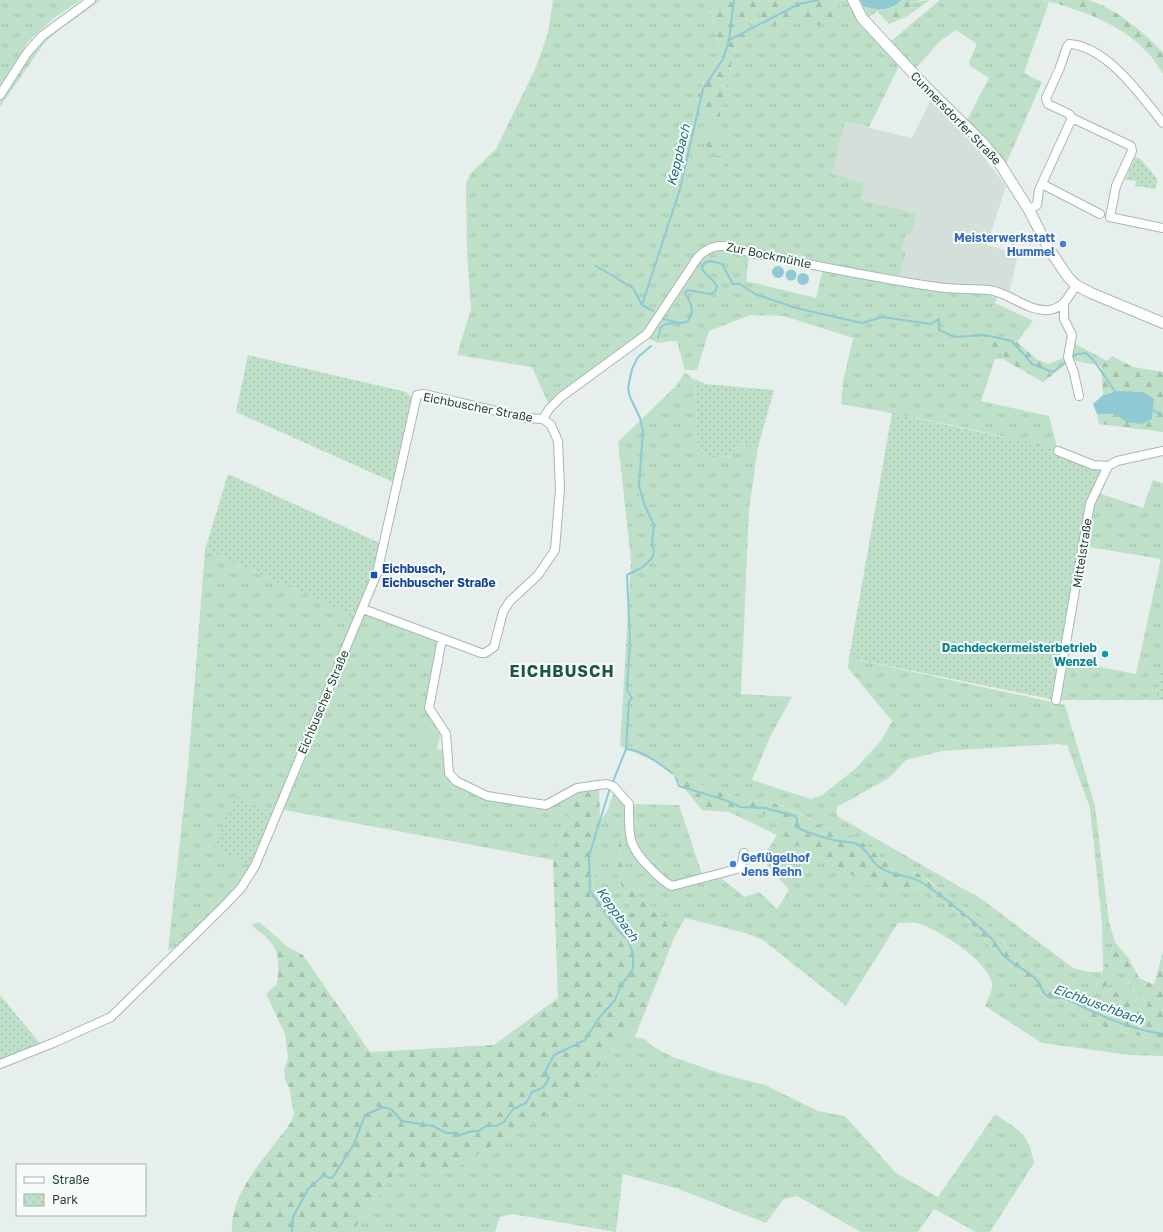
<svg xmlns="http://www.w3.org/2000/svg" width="1163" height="1232" font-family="'Golos Text',sans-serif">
<defs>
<pattern id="grass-tufts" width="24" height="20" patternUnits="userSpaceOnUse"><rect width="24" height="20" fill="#bfe0c8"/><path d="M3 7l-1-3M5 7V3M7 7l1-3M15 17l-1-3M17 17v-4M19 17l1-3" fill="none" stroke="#a4c1ad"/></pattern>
<pattern id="forest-firs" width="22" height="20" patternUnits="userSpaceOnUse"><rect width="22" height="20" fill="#bfe0c8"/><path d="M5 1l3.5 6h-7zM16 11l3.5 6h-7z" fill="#a4c1ad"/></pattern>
<pattern id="park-dots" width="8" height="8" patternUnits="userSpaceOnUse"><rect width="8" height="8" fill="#bfe0c8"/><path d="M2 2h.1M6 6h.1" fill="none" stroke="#a4c1ad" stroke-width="1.8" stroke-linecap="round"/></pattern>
</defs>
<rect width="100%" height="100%" fill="#e6efeb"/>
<!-- built -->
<path fill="#d4dfda" d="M931,99L970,140L1006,186L987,245L1018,254L1009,293L897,276L901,273L906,252L901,251L906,234L911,235L861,200L832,174L845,122L912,138Z"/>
<!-- grass -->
<path fill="url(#grass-tufts)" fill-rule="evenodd" d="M0,0H81L54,18L28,42L0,87Z
M95,0H101L58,31L45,42L0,107V100L30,53L57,26Z
M553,0H719L710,11L722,55L702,85L712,120L719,119L736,44L748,12L755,11L800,17L839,5L842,0H847L859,20L900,64L869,127L845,122L832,174L864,183L861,200L917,214L911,235L906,234L901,251L906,252L901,273L897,276L760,253L727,241H718L707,246L749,255L746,281L816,298L823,269L998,295L995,303L1033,321L1017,342L985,333L1002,353L1003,359H995L981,401L1049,416L1058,451C987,431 914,417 841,404L843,382L853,338L784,316L750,315L709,331L697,370H685L677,342C672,339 666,343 660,343C653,342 648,337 642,333L549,405L532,367L457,355L471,309L467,253L466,183L471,173L496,149L536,67L548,33Z
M930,0L907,16L912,2Z
M940,0H1042L1049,2L1024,73L1042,82L1006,164L966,122L989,78L970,66L969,62L977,44L956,30L940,41L916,68L891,41Z
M1072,342L1107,361L1101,366L1072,360L1070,355Z
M1066,357L1068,362L1051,376L1048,364Z
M685,372L695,381L698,454L733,457L736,443L758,447L749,510L741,694L792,697L771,735L752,780L811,799L822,795L855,769L881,741L892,721L848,668L849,658L1065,705L1095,806L1109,922L1115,942L1097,984L1111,976L1112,967L1114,962L1121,960L1130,984L1142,997L1154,1018L1140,1010L1120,991L1110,1016L1087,1007L1070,996L1057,993L1050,988L1040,976L1008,949L1005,942L922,875L883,859L857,838L818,824L802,814L772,802L742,799L674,776L663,765L620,746L631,561L618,442L676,386ZM1057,744L1067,745L1090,808L1102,922L1103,972H1088L1073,968L983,900L840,818L836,813L837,807L889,778L906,760L942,751Z
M1153,480L1163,483V673H1159L1155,700H1056L1062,665L1079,663L1136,674L1161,559L1083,546L1095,492L1143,508Z
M205,550L357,617L362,605L442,639L430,707L446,734L415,727L412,742L449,752V773L487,796L546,805L576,792L553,860L279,809L255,866L241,888L192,937L168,951L188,767Z
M615,788L629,804L679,805L703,877L717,875L745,897L759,892L777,909L789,890L762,859L777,835L729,812L734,808L764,814L779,825L789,841L881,891L922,888L968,920L1003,962L1036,983L1045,1000L1063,1001L1080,1016L1112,1030L1163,1041V1056L1130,1055L1042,1043L985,1006C988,999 993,991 992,983C986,959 939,930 917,923C911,922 904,923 898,923L846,1006L763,940L745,933L685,918L674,938L665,920L639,898L625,875L620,858L622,836L614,867L633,913L615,907L592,887L600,821L607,812Z
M640,1024L635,1037L645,1039L652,1046L673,1057L722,1074L765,1085L818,1111L845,1116L896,1173L938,1197L995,1114C1018,1130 1029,1133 1034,1163L990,1232H976L934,1209L918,1232H861L797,1196L784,1199L766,1223L676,1188L623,1174L616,1232L512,1214L500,1217L495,1232H352L399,1167L448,1172L583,1093L605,1057Z"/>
<!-- forest -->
<path fill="url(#forest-firs)" d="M719,0H842L839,5L841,22L816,25L800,17L789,25H768L755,11L748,12L745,19L754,32L736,44L719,120H712L709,112L700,116L693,108L702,85L722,55L710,10Z
M902,0H923L912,2L907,16L889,24L877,11L869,17L863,6C878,11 890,11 902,0Z
M1042,0C1056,0 1075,0 1088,0C1114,7 1145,33 1163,53V74C1157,65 1152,56 1144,49C1119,23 1077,8 1042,0Z
M709,127L715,131L719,146L713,150L707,147L701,137Z
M717,156H721L725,166L716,169L715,161Z
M985,333L1017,342L1038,360L1048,364L1051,376L1043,382L1003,359L1002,353L983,344Z
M1112,356L1133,367L1163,372V432L1099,424L1097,414H1115L1126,422L1152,419L1154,399L1118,391L1103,395L1101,366Z
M674,776L742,799L772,802L802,815L818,824L857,838L883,859L922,875L933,885L982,919L1005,943L1008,949L1040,976L1050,988L1057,993L1070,996L1087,1007L1109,1016L1110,1002L1115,992L1120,991L1140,1010L1153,1017L1142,997L1130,984L1121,960L1114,962L1112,967V984L1103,987L1097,984L1115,942L1129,959L1139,978L1154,985L1163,952V1041L1112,1030L1080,1016L1063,1001L1045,1000L1036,983L1003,962L968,920L922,888L881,891L789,841L779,825L764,814L734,808L729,812L702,810Z
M599,784L600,821L592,887L615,907L633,913L614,867L613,849L622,835L620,858L625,875L639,898L665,920L674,938L640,1024L605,1057L583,1093L448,1172L399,1167L352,1232H232C229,1192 270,1153 291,1122L294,1114L292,1103L289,1087L285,1080L284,1070L288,1058L285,1034L266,994L277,984C281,951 277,944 251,925L259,922L288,947L303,955L370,1052L494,1045L558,998L553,860L576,792Z"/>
<!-- park -->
<path fill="url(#park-dots)" d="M1135,157L1141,159L1158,180L1155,189L1135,186L1136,181L1125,180Z
M248,355L406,392L412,397L395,483L236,412Z
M695,379L705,384L774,390L758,447L736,443L733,457L698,454Z
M892,413L1035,444L1108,466L1090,504L1056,700L849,658Z
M228,474L382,544L373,577L357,617L205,550Z
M1159,672L1163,673V700H1155Z
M235,796L276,815L255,866L213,848Z
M0,995L43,1047L0,1064Z"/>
<!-- pitch -->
<path fill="#bfe0c8" d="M415,727L441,733L437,749L411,742Z"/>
<!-- water -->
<path fill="#8ec9d4" d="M860,0H902C890,11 878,11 863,6Z
M772 272a6 6 0 1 1 12 0a6 6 0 1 1-12 0Z
M785.5 275a5.5 5.5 0 1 1 11 0a5.5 5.5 0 1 1-11 0Z
M797 279a6 6 0 1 1 12 0a6 6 0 1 1-12 0Z
M1118,391L1143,392L1154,399L1152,419L1142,424L1126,422L1115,414H1097L1093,404L1103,395Z"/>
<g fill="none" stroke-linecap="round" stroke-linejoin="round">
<!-- stream -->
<path stroke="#8ec9d4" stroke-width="2" d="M729,40L799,4L818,0
M596,266L633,288L642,305
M653,311L642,305L680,189L703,89L723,59L729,40L734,0
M680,323L687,322C695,312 692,304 685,293L687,290L710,294L715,292L717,286C713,279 706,276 702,269L704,263L711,261L722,264L733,284H740L755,294L796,308L862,323L882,317L931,324L939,319V330L955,337L985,335L1012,341L1032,364L1053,372L1067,361
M658,338L661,327L666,324L680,323L663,319
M1070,358L1077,354L1086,353L1095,362L1116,393
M1151,409L1163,416
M626,749C645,751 656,762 672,773
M676,778L679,786L728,801L740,807L765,808L795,816L797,819L796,827C804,831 824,838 833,840C842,842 849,841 857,844C867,849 870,860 878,866C891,877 910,874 923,883C947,900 970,917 991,938C997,944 999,952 1005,957C1014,965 1026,970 1035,978C1040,983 1041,992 1047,996C1053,1000 1060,996 1067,999C1098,1015 1129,1029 1163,1034
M612,784L626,749L629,701L632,698L627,690L630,641L627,575L643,567L652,558L654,552L652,542L654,525L645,506L639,486L643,431L640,418L630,397L628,388L632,369L638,357L651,346
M292,1232L293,1217L308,1189L324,1175L329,1178L333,1177L354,1144L365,1115L383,1107L391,1109L402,1121L433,1126L446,1133H456L460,1135L472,1131H478L488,1125L496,1126L504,1122L513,1109L526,1103L532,1092C540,1090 545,1087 549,1078L545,1072L554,1055L585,1040L599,1018L615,1000L620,987L633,969V953L628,940L617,929L590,891L589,856L610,788"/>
<!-- minor casing -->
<g stroke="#a8b8b2" stroke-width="10">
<path id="minor" d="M0,95L27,53L42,36L91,0
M1072,118L1131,146L1132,151L1116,186L1110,217L1163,228
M1042,184L1100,214
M1029,210L1037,205L1039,190L1072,118L1069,114L1048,104L1046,98L1059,70L1067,47L1069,44C1107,46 1142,97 1163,123
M1064,304V319L1072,335L1068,357L1074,373L1079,396
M543,419L549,409L561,397L647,334L698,257C716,239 730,247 752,253C814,265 875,278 937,287C954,290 972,288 989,290C1009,292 1027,312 1049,310C1064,308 1069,296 1076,285
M1058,451L1093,465L1108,466
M442,639L429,708L446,734L449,773L456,781L487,796L546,805L577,788L606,784L613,786L629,804C629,836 627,845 650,868C657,875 663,882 672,886L741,868L744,853
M1056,700L1090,504L1108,466L1117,461L1163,451
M0,1064L53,1043L111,1017L225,905L241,888L255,866L377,573L417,395L424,394L526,418L543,419L551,425L558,441L560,489L555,550L538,575L510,601L503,612L494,647L485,653H481L363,609"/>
</g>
<!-- tertiary casing -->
<g stroke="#a8b8b2" stroke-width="12">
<path id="tertiary" d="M853,0L862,18L925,86L982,142L1000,164L1029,210L1049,249L1068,277L1076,285L1091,293L1163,323"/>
</g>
<!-- minor -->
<use href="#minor" stroke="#fff" stroke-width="8"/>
<!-- tertiary -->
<use href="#tertiary" stroke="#fff" stroke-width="10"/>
</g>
<!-- markers -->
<g fill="#3f7fe0" stroke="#f7fbf9" stroke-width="1.5">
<circle cx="1063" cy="244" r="4"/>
<circle cx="733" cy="864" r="4"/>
</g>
<rect fill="#1a4fb4" stroke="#f7fbf9" stroke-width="1.5" x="370" y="571" width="8" height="8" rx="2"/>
<circle fill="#0f9aa8" stroke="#f7fbf9" stroke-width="1.5" cx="1105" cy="654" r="4"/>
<g text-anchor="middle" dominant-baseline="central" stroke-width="4" stroke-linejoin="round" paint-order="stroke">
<!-- street labels -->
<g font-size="12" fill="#24423a" stroke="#f7fbf9">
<text transform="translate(956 118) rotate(46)">Cunnersdorfer Straße</text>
<text transform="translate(769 255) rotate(12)">Zur Bockmühle</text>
<text transform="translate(478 407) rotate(11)">Eichbuscher Straße</text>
<text transform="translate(1082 553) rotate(-81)">Mittelstraße</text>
<text transform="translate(323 702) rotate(-67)">Eichbuscher Straße</text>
</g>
<!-- shop labels -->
<g font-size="12" font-weight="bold" fill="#366cbe" stroke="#f7fbf9" text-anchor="end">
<text x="1055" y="237">Meisterwerkstatt<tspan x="1055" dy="14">Hummel</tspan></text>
<text x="741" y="857" text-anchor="start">Geflügelhof<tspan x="741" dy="14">Jens Rehn</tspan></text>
</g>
<!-- transit labels -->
<g font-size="12" font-weight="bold" fill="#164399" stroke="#f7fbf9" text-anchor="start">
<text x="382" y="568">Eichbusch,<tspan x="382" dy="14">Eichbuscher Straße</tspan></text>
</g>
<!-- culture labels -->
<g font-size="12" font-weight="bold" fill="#0d838f" stroke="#f7fbf9" text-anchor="end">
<text x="1097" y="647">Dachdeckermeisterbetrieb<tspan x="1097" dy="14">Wenzel</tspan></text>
</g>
<!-- water labels -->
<g font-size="13" font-style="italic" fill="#1c6f80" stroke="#f7fbf9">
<text transform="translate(678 155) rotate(-76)">Keppbach</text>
<text transform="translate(618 914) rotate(55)">Keppbach</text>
<text transform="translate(1099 1004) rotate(20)">Eichbuschbach</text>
</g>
<!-- district labels -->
<g font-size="16" font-weight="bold" letter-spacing="1" fill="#1f5548" stroke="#f7fbf9">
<text x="562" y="671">EICHBUSCH</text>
</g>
</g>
<!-- legend -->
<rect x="16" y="1164" width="130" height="52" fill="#f7fbf9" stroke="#a3b1ad"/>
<rect x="24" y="1177" width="20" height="6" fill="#ffffff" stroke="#a3b1ad"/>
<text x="52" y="1184" font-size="12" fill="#24423a">Straße</text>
<rect x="24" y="1194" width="20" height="12" fill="url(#park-dots)" stroke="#a3b1ad"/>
<text x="52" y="1204" font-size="12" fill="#24423a">Park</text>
</svg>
